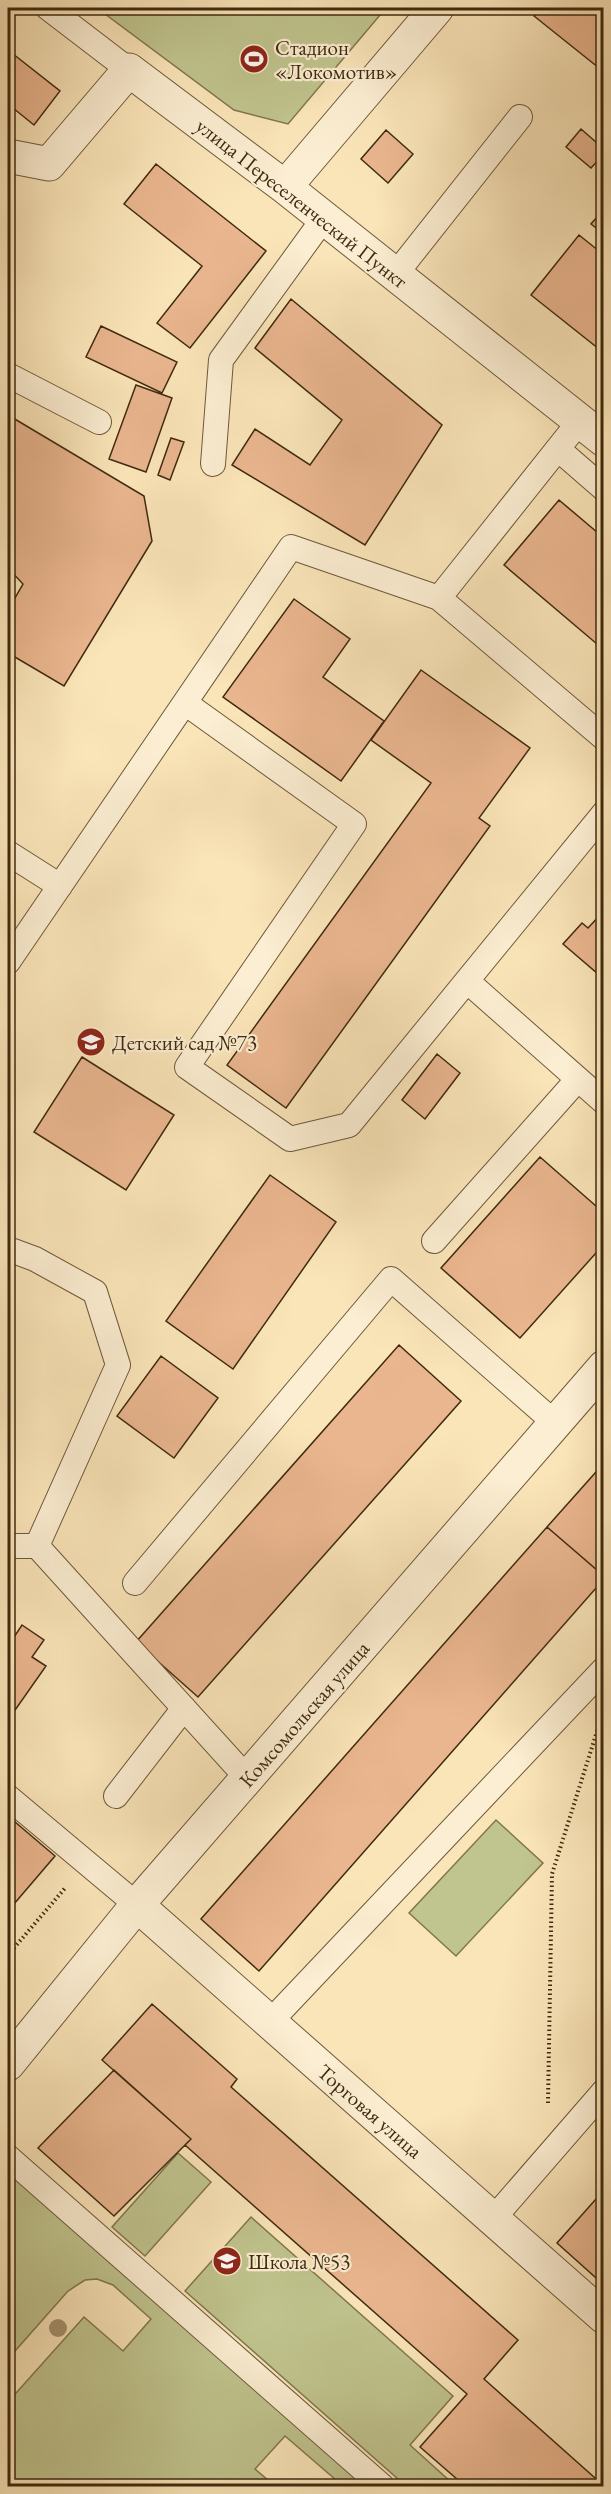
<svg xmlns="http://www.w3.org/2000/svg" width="611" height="2494" font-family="'EB Garamond',serif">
<rect width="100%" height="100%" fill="#fae5b9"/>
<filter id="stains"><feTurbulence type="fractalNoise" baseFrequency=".00333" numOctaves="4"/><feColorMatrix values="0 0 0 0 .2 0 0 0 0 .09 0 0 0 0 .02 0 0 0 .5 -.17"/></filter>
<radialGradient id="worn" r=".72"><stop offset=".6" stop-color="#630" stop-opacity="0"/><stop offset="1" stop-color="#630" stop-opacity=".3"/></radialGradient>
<!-- green -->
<path fill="#c0c48e" stroke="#80774e" stroke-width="1.5" d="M97,8H386L288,124L234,110Z
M496,1820L543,1863L456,1956L409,1913Z
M178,2153L211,2182L145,2256L112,2227Z
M8,2170L367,2486H343L285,2436L255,2469L275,2486H17L8,2478V2402L84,2317L123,2351L151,2319L113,2285L97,2279L85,2280L68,2291L8,2359Z
M251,2217L453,2396L410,2445L453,2484L450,2486H406L185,2291Z"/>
<!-- building -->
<path fill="#eab68f" stroke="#3f2a0f" stroke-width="1.5" d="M541,8H604V72L534,16Z
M8,50L60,91L34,125L8,104Z
M581,129L604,149V154L591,168L566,147Z
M386,130L413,154L388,183L361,159Z
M156,164L266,251L190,348L157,323L202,266L124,204Z
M604,209V234L591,224Z
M579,235L604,255V353L531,295Z
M291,299L442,425L365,545L232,465L255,429L310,465L342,420L255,348Z
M101,326L177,362L162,393L86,357Z
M136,385L172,398L146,472L109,459Z
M8,415L144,496L152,541L64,686L8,653V610L23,584L8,568Z
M171,438L184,442L170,480L158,475Z
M559,500L604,538V650L504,565Z
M294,599L350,639L323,677L384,721L341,781L223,697Z
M421,670L530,748L479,818L490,826L286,1108L227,1065L431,783L371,740Z
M604,911V979L563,944L582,923L588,928Z
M437,1054L460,1073L425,1119L402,1100Z
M82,1057L174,1115L126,1190L34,1132Z
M540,1157L604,1213V1244L520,1338L441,1268Z
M270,1175L336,1222L233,1369L166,1321Z
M399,1345L461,1401L198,1697L136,1642Z
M161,1356L218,1398L174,1458L117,1416Z
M604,1463V1576L547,1527Z
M547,1527L604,1576V1579L259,1971L201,1919Z
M22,1625L44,1640L32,1657L46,1666L13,1713L8,1710V1646Z
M8,1816L55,1856L8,1911Z
M152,2004L237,2079L231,2087L518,2340L484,2379L604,2486H492L486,2481L481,2486H465L420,2447L467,2394L185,2145L191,2139L102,2060Z
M114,2070L191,2139L114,2216L38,2148Z
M604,2190V2285L557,2243Z"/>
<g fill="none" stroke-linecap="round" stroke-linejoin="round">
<!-- lane casing -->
<g stroke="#6e593a" stroke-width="26">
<path id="lane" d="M48,8L129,70
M395,275L520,117
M8,375L99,422
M558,449L604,489
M213,464L221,360L324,218
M439,598L604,738
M185,703L354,824L187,1067L290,1139L349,1125L604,813
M8,853L60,886
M8,962L291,547L439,598L579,422
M467,981L604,1102
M434,1241L578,1079
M8,1249L35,1259L95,1292L118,1365L37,1546
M8,1546H37L248,1779
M135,1583L391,1279L555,1423
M116,1796L184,1708
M8,1797L137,1905
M269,2023L604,1669
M8,2157L382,2486
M493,2219L604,2091"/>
</g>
<!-- street casing -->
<g stroke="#6e593a" stroke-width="35">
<path id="street" d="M8,156L49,164L129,70L285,187L604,440
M285,187L437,8
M137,1905L604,2317
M8,2064L137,1905L604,1367"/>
</g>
<!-- path -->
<path stroke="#3f2a0f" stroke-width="4" stroke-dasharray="1.5 3" stroke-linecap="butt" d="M8,1955L66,1887
M548,2103L552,1874L599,1725"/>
<!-- lane -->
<use href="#lane" stroke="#fceed2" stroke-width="24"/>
<!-- street -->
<use href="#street" stroke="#fceed2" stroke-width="33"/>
</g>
<!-- trees -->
<circle fill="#a5936d" cx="58" cy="2328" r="9"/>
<!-- icons -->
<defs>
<g id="stadium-disc" transform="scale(1.5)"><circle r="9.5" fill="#8f2418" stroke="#fceed2"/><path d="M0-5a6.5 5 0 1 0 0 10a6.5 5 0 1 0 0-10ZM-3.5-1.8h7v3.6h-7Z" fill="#fff"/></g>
<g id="school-disc" transform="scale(1.5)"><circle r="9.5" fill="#8f2418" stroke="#fceed2"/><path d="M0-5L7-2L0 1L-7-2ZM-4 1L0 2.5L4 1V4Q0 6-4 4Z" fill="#fff"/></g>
</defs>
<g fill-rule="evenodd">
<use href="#stadium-disc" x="254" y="59"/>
<use href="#school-disc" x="91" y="1042"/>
<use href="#school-disc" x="227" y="2261"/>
</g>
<g text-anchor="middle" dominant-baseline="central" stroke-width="4.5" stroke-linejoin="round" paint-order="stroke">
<!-- poi labels -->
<g font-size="21" fill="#3f2a0f" stroke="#fceed2" text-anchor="start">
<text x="275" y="47">Стадион<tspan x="275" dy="24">«Локомотив»</tspan></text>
<text x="112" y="1042">Детский сад №73</text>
<text x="248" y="2261">Школа №53</text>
</g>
<!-- street labels -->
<g font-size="21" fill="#3f2a0f" stroke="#fceed2">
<text transform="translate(302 203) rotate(38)">улица Переселенческий Пункт</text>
<text transform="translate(304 1714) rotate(-49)">Комсомольская улица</text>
<text transform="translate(370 2111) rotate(41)">Торговая улица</text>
</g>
</g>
<!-- margin -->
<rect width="611" height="2494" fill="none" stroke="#fae5b9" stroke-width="30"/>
<rect x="9" y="9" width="593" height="2476" fill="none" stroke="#3f2a0f" stroke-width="3"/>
<rect x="15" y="15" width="581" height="2464" fill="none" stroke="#3f2a0f" stroke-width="1.5"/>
<rect width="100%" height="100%" filter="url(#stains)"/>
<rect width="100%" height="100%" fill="url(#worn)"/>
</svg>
